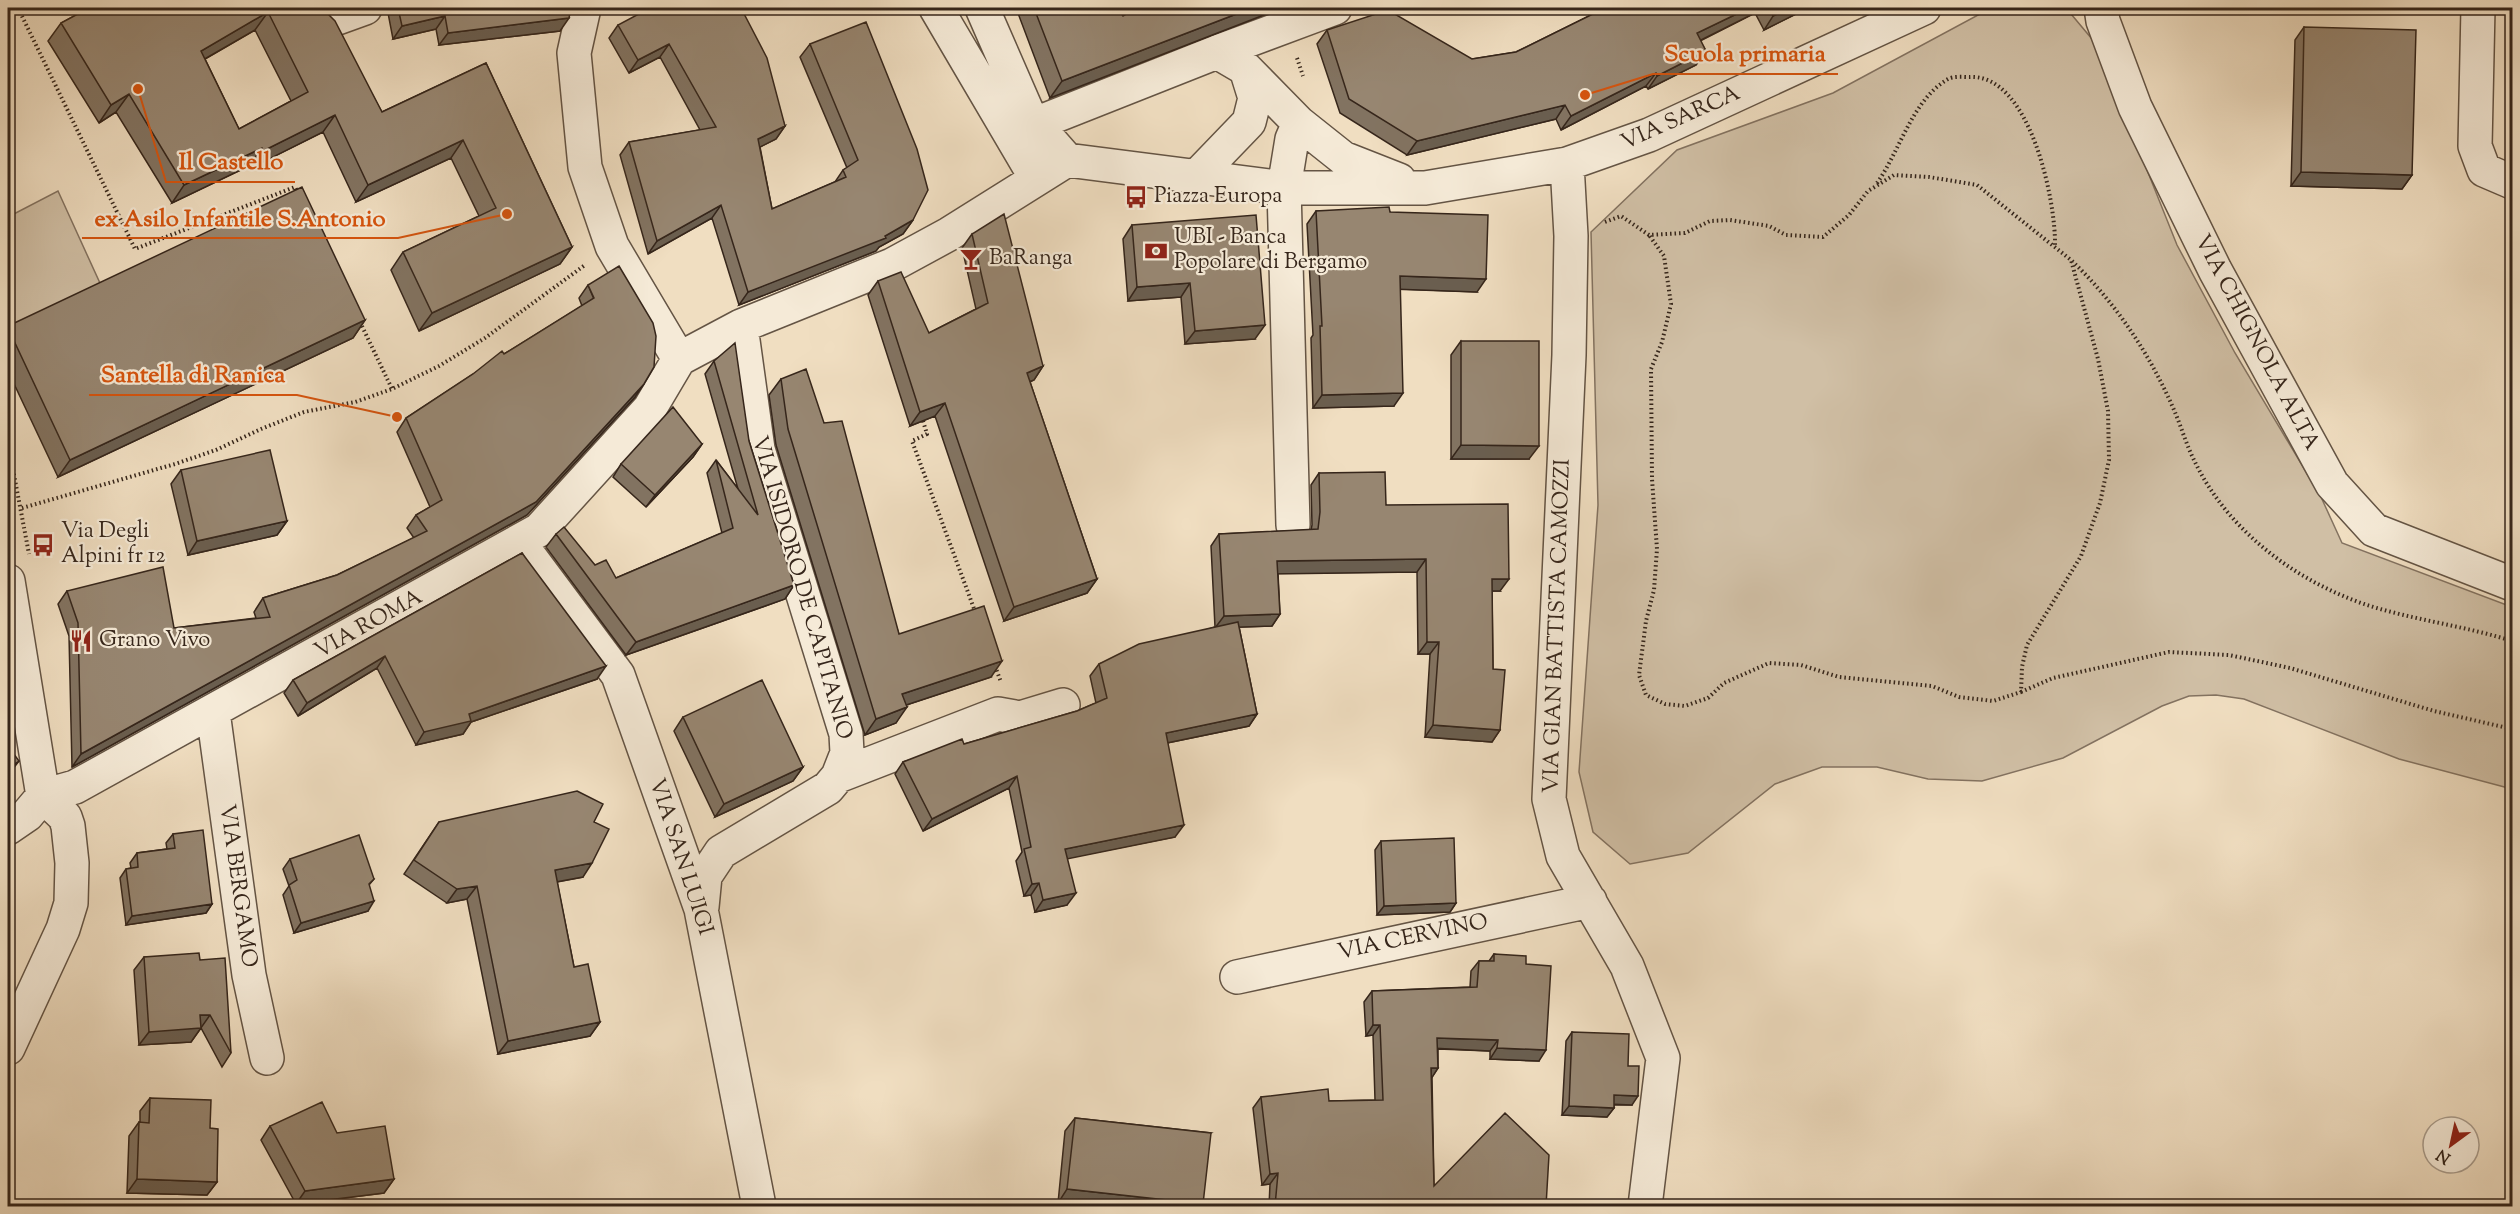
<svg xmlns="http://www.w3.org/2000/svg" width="2520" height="1214" font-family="'Sorts Mill Goudy',serif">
<rect width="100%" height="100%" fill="#f0dec1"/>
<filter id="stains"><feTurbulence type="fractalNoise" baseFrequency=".00333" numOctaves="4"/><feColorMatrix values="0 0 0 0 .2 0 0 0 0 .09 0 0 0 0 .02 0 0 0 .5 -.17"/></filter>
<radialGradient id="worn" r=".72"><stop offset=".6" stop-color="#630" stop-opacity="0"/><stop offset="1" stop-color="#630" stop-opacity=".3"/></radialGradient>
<!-- park -->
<path fill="#d0bfa5" stroke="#837260" stroke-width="1.5" d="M1991,8H2066L2097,45L2177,245L2235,353L2321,497L2342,543L2512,607V789L2399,759L2244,699L2216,695L2189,696L2162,706L2063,758L1982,781L1928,779L1877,767H1822L1775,784L1688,853L1630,864L1593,832L1579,772L1598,505L1591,232L1677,150L1833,93Z
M58,191L104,292L8,336V217Z"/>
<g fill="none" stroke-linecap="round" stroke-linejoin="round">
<!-- minor casing -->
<g stroke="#645444" stroke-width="36">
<path id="minor" d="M584,8L574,53L585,167L612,246L679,359
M936,8L1036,178
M982,8L1030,118L1067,160L1284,188H1425L1567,164L1649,135L1924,8
M2101,8L2103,21L2135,107L2215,270L2332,484L2374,530L2512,584
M2478,8L2475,146L2484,170L2512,182
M329,21L365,8
M1217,52L1335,8
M1035,124L1217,52L1246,69L1299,123L1343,158L1399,180
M1567,164L1571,236L1569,355L1549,799L1563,856L1627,966L1663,1058L1645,1206
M1197,176L1249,122L1255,98L1246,69
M741,326L758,449L846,734L847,753L838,776
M679,359L741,326L892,265L949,234L1067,160
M1293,525L1284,188L1292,139L1299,123
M519,542L618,675L701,909L759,1206
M8,581L43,796
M213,712L249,975L267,1058
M8,828L27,815L43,796L75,787L539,530L650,408L679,359
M702,907L705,876L721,852L828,788L838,776L998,714L1020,718L1063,705
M1237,977L1590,901
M8,1048L63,929L71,903L72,863L68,826L65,817L43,796"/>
</g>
<!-- path -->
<path stroke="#36261b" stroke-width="4" stroke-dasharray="1.5 3" stroke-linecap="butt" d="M18,8L135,249L295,187L298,194
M1390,14L1408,8
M1297,58L1303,76
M1877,183C1900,151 1912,100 1948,79C1953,76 1964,77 1970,77C2030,74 2056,201 2055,246
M1605,222L1621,216L1649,235L1685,233L1710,221L1730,220L1769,226L1786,235L1823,237L1849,215L1868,191L1894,175L1929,177L1977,185L2071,260L2098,359L2108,411L2109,460L2100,503L2081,556L2027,645L2022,667L2021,692L1993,701L1959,697L1932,686L1839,677L1801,665L1769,663L1724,683L1708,698L1685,706L1665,704L1646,695L1639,675L1646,621L1654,590L1657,549L1652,479L1651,369L1662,342L1671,304L1664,256L1649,235
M2072,261C2115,302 2150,354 2174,410C2181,426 2186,444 2194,460C2227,530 2295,581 2367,605C2414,620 2465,626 2512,641
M360,322L392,389
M923,421L927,434L912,441L976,614
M8,443L29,554
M22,508L175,464L216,450L261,429L304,412L355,402L392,389L439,366L485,338L585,265
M995,666L1001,682
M2021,692L2053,678L2169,652L2229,655L2290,668L2434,711L2512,729"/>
<!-- minor -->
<use href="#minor" stroke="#f5ead7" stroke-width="33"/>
</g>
<!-- wall -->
<path fill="#827361" stroke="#36261b" stroke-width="1.5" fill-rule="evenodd" d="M89,8L324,10L382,112L486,63L572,247L560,264L419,331L391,270L403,252L479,216L451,158L356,202L323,132L251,168L249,166L172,203L116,112L99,123L48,41L61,23ZM255,30L291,101L239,129L205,59Z
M392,8H571L560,31L439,45L436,29L393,39L388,13Z
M1016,8H1280L1279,9L1050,98Z
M1605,8H1808L1764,30L1755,13L1700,41L1706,51L1696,65L1648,89L1646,86L1561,130L1556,119L1407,155L1340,113L1317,44L1327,30L1472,59L1516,52Z
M743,12L785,126L776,139L760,147L772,209L835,182L843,170L847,168L800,57L810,44L913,220L903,234L879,247L876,251L739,305L712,218L648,254L620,155L629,142L700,130L660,57L629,73L609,38L618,25Z
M2304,27L2412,175L2402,189L2291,186L2295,40Z
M1316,211L1390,212L1477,292L1400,289L1394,406L1313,408L1311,338L1313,335L1307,224Z
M1132,225L1255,339L1185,344L1181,297L1128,301L1123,239Z
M972,234L1043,366L1034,380L1030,382L1097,579L1087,593L1004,621L935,416L910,426L868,295L878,281L929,333L976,309L962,248Z
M588,285L635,397L527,515L72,767L69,636L58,604L67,591L174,628L256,618L254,612L263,598L337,575L414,538L407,528L416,515L430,507L397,432L406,418L504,354L582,306L579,298Z
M365,320L353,338L58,477L8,371V326Z
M1461,341L1529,459H1451V355Z
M714,361L749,441L794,585L785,599L626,655L546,547L556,534L595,565L616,578L722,533L707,473L716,460L738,489L705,374Z
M781,379L824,423L899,634L991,677L906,705L896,723L865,735L776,445L769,395Z
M702,444L693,457L646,507L613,477L621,464Z
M181,470L287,521L277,535L188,555L171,484Z
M1319,473L1386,505L1500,591H1492L1493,669L1500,730L1492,742L1425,737L1430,654H1418L1417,572L1278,573L1280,614L1272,626L1239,627L1257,714L1249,726L1167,743L1175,837L1067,858V905L1035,912L1031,895L1024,896L1016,861L1022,852L1009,788L923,831L895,774L903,762L1077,711L1096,703L1090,676L1099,664L1215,627L1211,546L1219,534L1311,530L1312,525L1311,485Z
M522,553L597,679L471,722L463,734L416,745L377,668L298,716L284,693L293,680Z
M683,717L803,767L793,781L715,817L674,731Z
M439,822H594L583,877L557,882L574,967L600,1022L590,1036L498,1054L467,899L447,903L404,874Z
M173,834L212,904L206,913L126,925L120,878L126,869L131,868L130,863L137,853L167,849L166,843Z
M1381,841L1456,903L1450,912L1377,915L1375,850Z
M290,859L374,879L369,885L368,911L294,933L283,895L289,886L283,869Z
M1494,954L1526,964L1539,1061L1490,1059V1051L1438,1049V1068L1432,1077L1434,1186L1546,1206H1269L1270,1184L1262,1185L1253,1108L1261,1097L1329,1101L1375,1100L1373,1035L1366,1036L1364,1002L1372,991L1470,987L1471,971L1479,961H1489Z
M144,957L200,960L231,1053L222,1067L201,1028L191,1042L139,1045L134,970Z
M1572,1032L1628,1066L1632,1105H1614V1108L1607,1117L1562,1115L1566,1041Z
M150,1098L210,1128L217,1182L207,1195L127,1193L129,1136L139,1122H140V1111Z
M1075,1118L1211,1133L1058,1203L1065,1131Z
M270,1126L337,1133L394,1179L384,1193L296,1204L261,1140Z"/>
<!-- shaded-wall -->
<path fill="#6a5e4f" stroke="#36261b" stroke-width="1.5" d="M739,8H747L743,13Z
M1252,8H1280L1279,9L1050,98L1062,81Z
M1749,8H1759L1755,13L1687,47L1697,33Z
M1790,8H1808L1764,30L1773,16Z
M268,12L255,30L189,68L201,51Z
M445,16L436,29L393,39L402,26Z
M569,18L560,31L439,45L448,33Z
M669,44L660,57L629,73L638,60Z
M1706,51L1696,65L1648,89L1657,76Z
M1656,73L1646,86L1561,130L1571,116Z
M129,94L116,112L99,123L111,105Z
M1565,105L1556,119L1407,155L1417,141Z
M335,115L323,132L251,168L263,151Z
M785,126L776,139L748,153L758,139Z
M463,140L451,158L356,202L368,185Z
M262,148L249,166L172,203L184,185Z
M2301,172L2412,175L2402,189L2291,186Z
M721,205L712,218L648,254L657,241Z
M913,220L903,234L879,247L876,251L739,305L748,292L885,236Z
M572,247L560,264L419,331L432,313Z
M1400,276L1486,279L1477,292L1391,289Z
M1190,283L1181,297L1128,301L1137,287Z
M365,320L353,338L58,477L70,460Z
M1265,325L1255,339L1185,344L1195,331Z
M1043,366L1034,380L1017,386L1027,373Z
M644,384L635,397L527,515L72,767L81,754L536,502Z
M1403,393L1394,406L1313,408L1322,395Z
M945,403L935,416L910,426L920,412Z
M702,444L693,457L646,507L655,495Z
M1461,445L1539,446L1529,459H1451Z
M287,521L277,535L188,555L197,541Z
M1426,559L1417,572L1269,574L1277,561Z
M1097,579L1087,593L1004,621L1014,607Z
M1492,579H1509L1500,591H1484Z
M794,585L785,599L626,655L636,642Z
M1280,614L1272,626L1215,628L1224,616Z
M1427,642H1439L1430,654H1418Z
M385,656L377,668L298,716L307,703Z
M1002,661L991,677L891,710L902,694Z
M606,666L597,679L471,722L463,734L416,745L424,732L469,714Z
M907,707L896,723L865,735L876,719Z
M1257,714L1249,726L1157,745L1166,733Z
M1433,725L1500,730L1492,742L1425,737Z
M19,761L9,774L8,775V769Z
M803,767L793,781L715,817L724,804Z
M1017,776L1009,788L923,831L932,819Z
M1184,825L1175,837L1057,861L1065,849Z
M592,863L583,877L545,884L555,870Z
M1039,883L1031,895L1024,896L1032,884Z
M477,886L467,899L447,903L457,889Z
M1076,893L1067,905L1035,912L1043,900Z
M374,901L368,911L294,933L301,923Z
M1456,903L1450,912L1377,915L1384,906Z
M212,904L206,913L126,925L132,916Z
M200,1015H210L191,1042L139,1045L149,1032Z
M600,1022L590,1036L498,1054L508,1041Z
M1373,1025H1380L1373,1035L1366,1036Z
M1437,1038L1498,1040L1490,1051L1430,1048Z
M1497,1048L1546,1050L1539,1061L1490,1059Z
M1431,1068H1438L1431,1079Z
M1614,1095L1638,1096L1632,1105L1608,1104Z
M1569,1106L1614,1108L1607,1117L1562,1115Z
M1278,1173L1270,1184L1262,1185L1270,1174Z
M137,1179L217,1182L207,1195L127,1193Z
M394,1179L384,1193L296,1204L305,1191Z
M1067,1189L1203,1204L1201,1206H1094L1058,1203Z"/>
<!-- building -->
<path fill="#978671" stroke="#36261b" stroke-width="1.5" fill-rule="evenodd" d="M89,8H324V10L335,21L382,112L486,63L572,247L432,313L403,252L496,208L463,140L368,185L335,115L263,151L262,148L184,185L129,94L111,105L61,23ZM268,12L308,92L239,129L201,51Z
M398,8H571L569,18L448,33L445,16L402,26Z
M650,8H741L767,58L785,126L758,139L772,209L846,177L843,170L858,160L810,44L866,22L917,149L928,190L913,220L885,236L886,238L748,292L721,205L657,241L629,142L716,127L669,44L638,60L618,25Z
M1034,8H1117L1123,16L1130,12L1128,8H1252L1062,81Z
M1605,8H1749L1697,33L1706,51L1657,76L1656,73L1571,116L1565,105L1417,141L1349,99L1327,30L1388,10L1472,59L1516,52Z
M1769,8H1790L1773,16Z
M2304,27L2416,30L2412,175L2301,172Z
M302,187L365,320L70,460L8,328V326Z
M1389,207L1390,212L1488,215L1486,279L1400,276L1403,393L1322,395L1320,326H1322L1316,211Z
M1004,214L1043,366L1027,373L1097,579L1014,607L945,403L920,412L878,281L901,272L929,333L988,303L972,234Z
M1256,215L1265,325L1195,331L1190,283L1137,287L1132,225Z
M619,266L653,323L656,336L654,367L644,384L536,502L81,754L78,623L67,591L163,567L174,628L270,617L263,598L337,575L427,531L416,515L442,500L406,418L473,374L502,351L504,354L594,298L588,285Z
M1461,341H1539V446L1461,445Z
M735,343L749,441L794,585L636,642L556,534L564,527L595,565L606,560L616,578L733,528L716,460L758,515L714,361Z
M806,369L824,423L842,421L899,634L984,606L1002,661L902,694L907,707L876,719L788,429L781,379Z
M673,407L702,444L655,495L621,464Z
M270,450L287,521L197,541L181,470Z
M1385,472L1386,505L1508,504L1509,579H1492L1493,669L1505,670L1500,730L1433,725L1439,642H1427L1426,559L1277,561L1280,614L1224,616L1219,534L1318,529L1320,512L1319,473Z
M522,553L606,666L469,714L471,721L424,732L385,656L307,703L293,680Z
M1238,622L1257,714L1166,733L1184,825L1065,849L1076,893L1043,900L1039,883L1032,884L1024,849L1031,847L1017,776L932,819L903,762L962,739L964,744L1077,711L1107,698L1099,664L1139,644Z
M762,680L803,767L724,804L683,717Z
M8,746L19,761L8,769Z
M577,791L603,804L594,822L609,829L592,863L555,870L574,967L588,964L600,1022L508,1041L477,886L457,889L414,860L439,822Z
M203,830L212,904L132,916L126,869L138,867L137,853L175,848L173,834Z
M359,835L374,879L369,884L374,901L301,923L289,885L297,880L290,859Z
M1454,838L1456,903L1384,906L1381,841Z
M199,953L200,960L225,958L231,1053L210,1015H200L201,1028L149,1032L144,957Z
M1494,954L1526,956V964L1551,966L1546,1050L1497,1048L1498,1040L1437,1038L1438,1068H1431L1434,1186L1505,1113L1549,1155L1546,1206H1275L1278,1173L1270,1174L1261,1097L1328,1089L1329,1101L1383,1100L1380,1025H1373L1372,991L1477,987L1479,961H1494Z
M1572,1032L1629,1034L1628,1066H1639L1638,1096L1614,1095V1108L1569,1106Z
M150,1098L211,1100L210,1128L218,1129L217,1182L137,1179L139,1122L149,1123Z
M322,1102L337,1133L385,1126L394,1179L305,1191L270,1126Z
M1075,1118L1211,1133L1203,1204L1067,1189Z"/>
<!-- icons -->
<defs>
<g id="bus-bare" transform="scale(1.8)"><path d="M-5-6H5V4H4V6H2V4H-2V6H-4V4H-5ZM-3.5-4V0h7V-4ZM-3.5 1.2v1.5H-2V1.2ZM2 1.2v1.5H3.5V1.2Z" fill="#8f2418" stroke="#f5ead7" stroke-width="2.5" paint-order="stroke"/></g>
<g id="bank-bare" transform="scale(1.8)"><path d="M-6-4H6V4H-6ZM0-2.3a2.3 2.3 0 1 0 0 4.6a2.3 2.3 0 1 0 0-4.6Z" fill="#8f2418" stroke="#f5ead7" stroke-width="2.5" paint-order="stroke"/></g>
<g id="bar-bare" transform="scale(1.8)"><path d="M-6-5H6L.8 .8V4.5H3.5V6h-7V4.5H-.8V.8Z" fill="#8f2418" stroke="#f5ead7" stroke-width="2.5" paint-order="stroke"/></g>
<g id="restaurant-bare" transform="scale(1.8)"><path d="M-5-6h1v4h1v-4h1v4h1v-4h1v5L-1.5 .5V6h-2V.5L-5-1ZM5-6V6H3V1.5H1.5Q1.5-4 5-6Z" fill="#8f2418" stroke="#f5ead7" stroke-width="2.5" paint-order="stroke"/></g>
</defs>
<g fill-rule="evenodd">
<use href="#bus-bare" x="1136" y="197"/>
<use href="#bank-bare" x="1156" y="251"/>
<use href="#bar-bare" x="971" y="259"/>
<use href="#bus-bare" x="43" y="545"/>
<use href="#restaurant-bare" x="81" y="641"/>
</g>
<g text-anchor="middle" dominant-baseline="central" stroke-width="4.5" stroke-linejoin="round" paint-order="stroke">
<!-- street labels -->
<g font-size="22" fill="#36261b" stroke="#f5ead7">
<text transform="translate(1681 119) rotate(-24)">VIA SARCA</text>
<text transform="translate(2256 343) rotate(62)">VIA CHIGNOLA ALTA</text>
<text transform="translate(801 588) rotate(74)">VIA ISIDORO DE CAPITANIO</text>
<text transform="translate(369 625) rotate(-29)">VIA ROMA</text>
<text transform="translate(1558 626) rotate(-88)">VIA GIAN BATTISTA CAMOZZI</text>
<text transform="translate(680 857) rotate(72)">VIA SAN LUIGI</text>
<text transform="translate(237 886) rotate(82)">VIA BERGAMO</text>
<text transform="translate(1413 938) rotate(-12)">VIA CERVINO</text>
</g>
<!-- poi labels -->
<g font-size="22" fill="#36261b" stroke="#f5ead7" text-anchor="start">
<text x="1154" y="197">Piazza Europa</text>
<text x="1174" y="238">UBI - Banca<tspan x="1174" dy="25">Popolare di Bergamo</tspan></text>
<text x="989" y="259">BaRanga</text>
<text x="61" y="532">Via Degli<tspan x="61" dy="25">Alpini fr 12</tspan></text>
<text x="99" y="641">Grano Vivo</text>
</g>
</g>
<!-- callouts -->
<path fill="none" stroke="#d6540e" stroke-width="2" d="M1585 95L1653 74H1838M138 89L166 182H295M507 214L398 238H82M397 417L297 395H89"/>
<g fill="#d6540e" stroke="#f5ead7" stroke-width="2">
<circle cx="1585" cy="95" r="6"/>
<circle cx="138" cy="89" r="6"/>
<circle cx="507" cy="214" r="6"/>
<circle cx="397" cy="417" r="6"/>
</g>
<g font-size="24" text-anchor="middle" font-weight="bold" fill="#d6540e" stroke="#f5ead7" stroke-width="4.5" stroke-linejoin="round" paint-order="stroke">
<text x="1745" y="61">Scuola primaria</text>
<text x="231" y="169">Il Castello</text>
<text x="240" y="226">ex Asilo Infantile S.Antonio</text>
<text x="193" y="382">Santella di Ranica</text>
</g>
<!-- margin -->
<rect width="2520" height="1214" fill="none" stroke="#f0dec1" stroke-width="30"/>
<rect x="9" y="9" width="2502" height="1196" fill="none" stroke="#36261b" stroke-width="3"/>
<rect x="15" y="15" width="2490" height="1184" fill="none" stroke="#36261b" stroke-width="1.5"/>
<!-- north arrow -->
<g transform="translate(2451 1145) rotate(213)"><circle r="28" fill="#f5ead7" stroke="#a99c8c" stroke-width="1.5"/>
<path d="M0-4.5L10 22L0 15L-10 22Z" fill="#8f2418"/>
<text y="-9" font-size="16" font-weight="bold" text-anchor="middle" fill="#36261b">N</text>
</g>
<rect width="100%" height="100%" filter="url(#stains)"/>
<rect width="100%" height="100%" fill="url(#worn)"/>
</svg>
